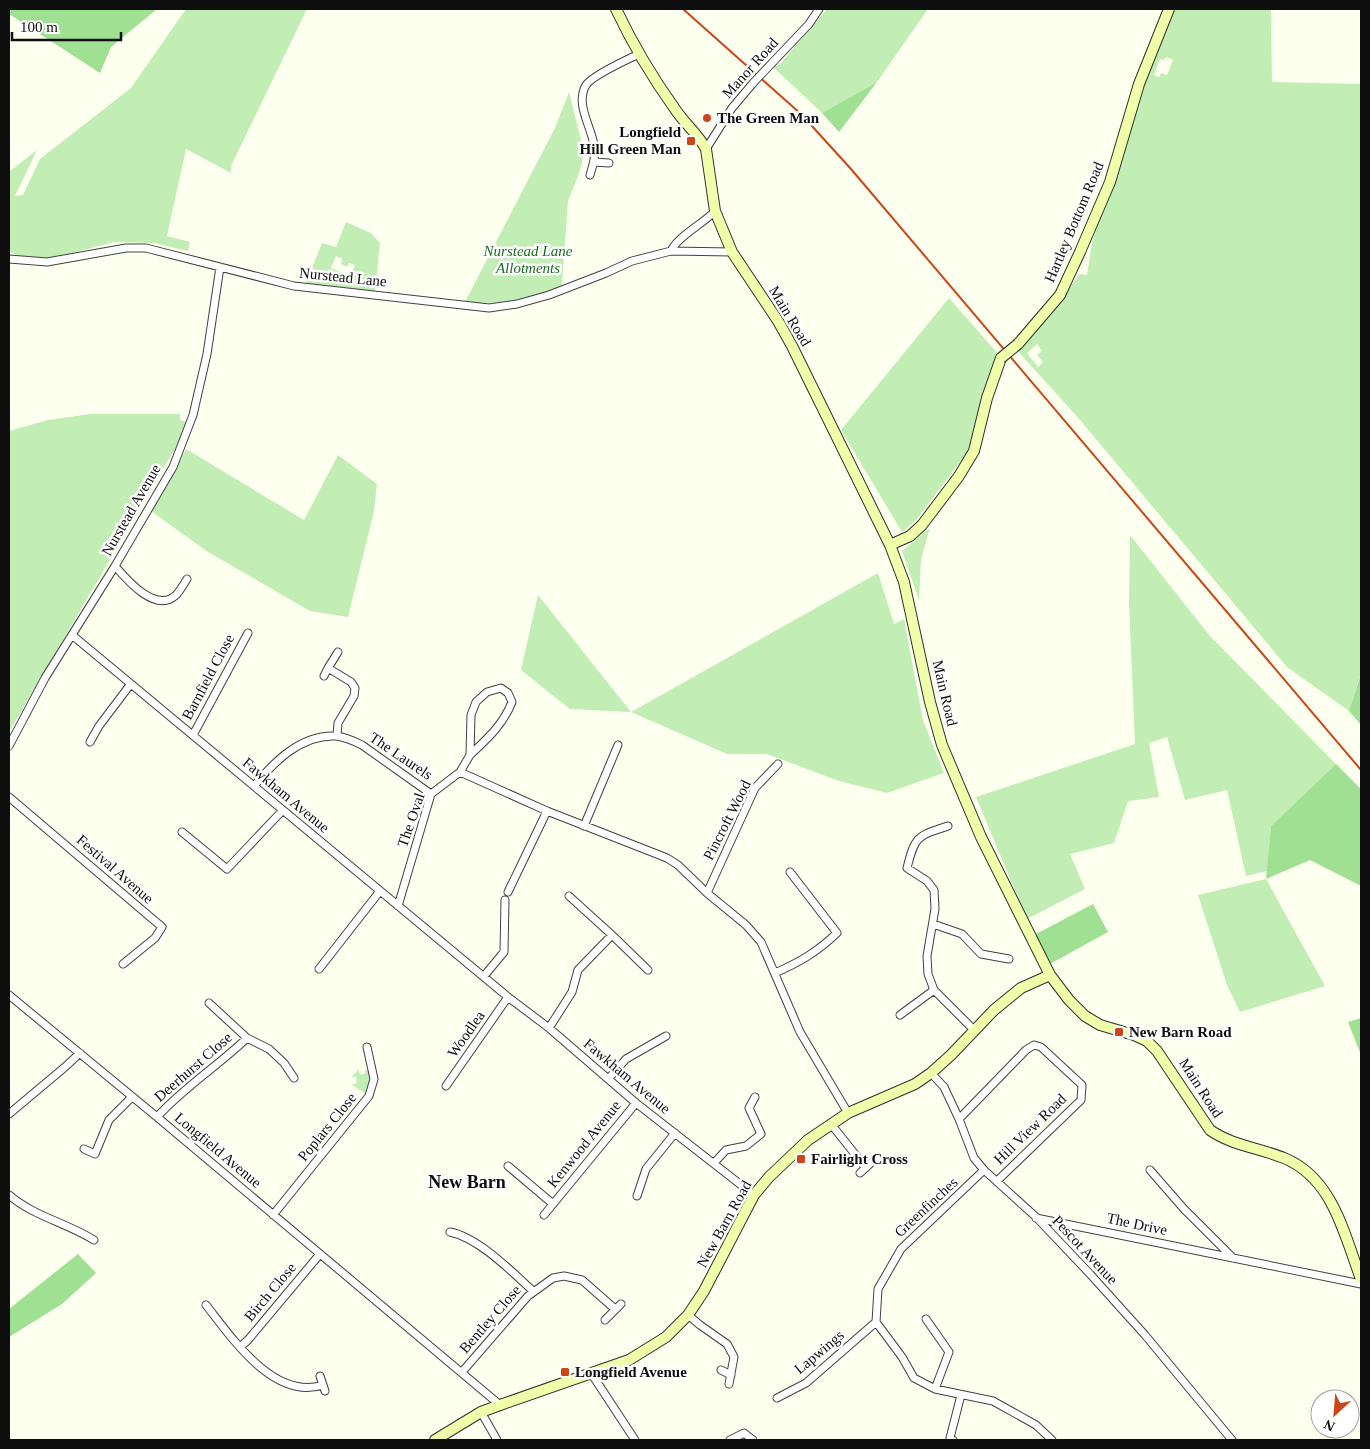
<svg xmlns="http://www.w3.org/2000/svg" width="1370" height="1449" font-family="Georgia,serif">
<rect width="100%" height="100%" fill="#fdffef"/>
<!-- green -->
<path fill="#c2edb5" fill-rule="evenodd" d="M186,9H307L231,166V173L186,149L167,236L190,242L188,251L154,243L114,242L50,259L20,256L9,252V172L37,150L15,196L23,195L40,159L131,88Z
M827,9H928L877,82L822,113L773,67L779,65Z
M1174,9H1271L1272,82L1361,84V673L1349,711L1287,667L1080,420L1016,349L1061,301L1079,274L1087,275L1092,242L1146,78ZM1166,57L1173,60L1167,75L1161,73L1159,77L1154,75L1160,59L1164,60ZM1037,344L1042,351L1037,355L1043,362L1038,367L1027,353Z
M569,92L584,152L580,171L568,201L562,285C532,299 499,305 465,302L555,128Z
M346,222L371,233L380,243L375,291L306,283L322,243L336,247ZM336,256L342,259L341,264L347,267L349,263L355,265L350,276L331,268Z
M949,298L999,355L970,449L916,520L902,532L841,430Z
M90,414H180V420L188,422L176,447L9,732V431L48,420Z
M186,449L304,520L338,455L377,484L374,511L348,617L310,611L208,552L151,511Z
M930,528L921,559L919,600L902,551Z
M1130,535L1210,636L1336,764L1271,826L1267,871L1246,876L1227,790L1185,800L1167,737L1149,743L1159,797L1128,801L1114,843L1070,854L1085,889L1027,919L976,797L1135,744L1129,603Z
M878,573L894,624L904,619L923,720L944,773L887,793L839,781L767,754H727L631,712L570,709L521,670L538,595L631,712Z
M1266,879L1325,986L1240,1012L1227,985L1198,895Z
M359,1069V1073L362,1075L365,1073V1069L370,1073L371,1080L367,1095L351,1084H356L357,1078L354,1077L351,1078Z"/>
<!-- forest -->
<path fill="#9fe093" d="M9,9H157L111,47L100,73L9,14Z
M877,82L839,132L822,113Z
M1361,674V725L1349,711Z
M1336,764L1361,789V886L1310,860L1266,879L1271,826Z
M1093,904L1108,932L1050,964L1034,935Z
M1361,1018V1055L1348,1022Z
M78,1254L96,1273L62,1304L9,1337V1309Z"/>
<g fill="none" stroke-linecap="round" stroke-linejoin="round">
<!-- street casing -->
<g stroke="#414141" stroke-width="9">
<path id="street" d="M773,62L809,24L819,9
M706,149L732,108L754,82
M594,162L609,163
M590,175C593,165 596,156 594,145C591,126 575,104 586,85C593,75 626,60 639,54
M671,251L732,252
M9,259L47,262L126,248H146L294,286L489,308L517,304L549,295L606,273L632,261L671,251C678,236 703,224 715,211
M115,566C127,580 156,614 176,595C180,591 184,584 187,579
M72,635L508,997L549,1028L636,1103L754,1195
M324,676L328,668
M193,735L248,633
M337,736L338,723L354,696L355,688L351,682L328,668L338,652
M90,742L99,726L130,685
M9,746L45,678L115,566L173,467L193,415L207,354L220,267
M460,772L547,811L667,858L678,865L707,893L746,925L761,942L800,1032L848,1113
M254,786C274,762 301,734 336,736C345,737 354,741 362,745L431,794
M9,797L162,927L155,938L123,964
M584,826L618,745
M948,826C917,836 915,836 907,868L927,881L934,890L935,909L927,956L928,974L934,990L974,1030
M182,832L227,869L282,811
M508,892L547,811
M707,893L755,788L778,764
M569,896L612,935L648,970
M398,906L431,794L460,772L470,755L471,715L476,702L487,692L501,688L508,693L512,702C503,725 487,739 470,755
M933,924L962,934L981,954L1009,959
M319,969L380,891
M775,973C800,962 817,952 837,933L790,872
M484,976L504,952L505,900
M9,995L157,1117L500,1405
M209,1003L247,1038L269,1049L284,1063L294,1078
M900,1015L934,990
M549,1028L572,992L578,970L612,935
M931,1073L944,1087L959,1119L974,1158L984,1170L1036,1217L1090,1274L1145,1335L1232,1440
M609,1078L626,1059L666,1036
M446,1086L508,997
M9,1114L65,1067L80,1053
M157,1117C184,1087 218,1066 247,1038
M959,1119L1026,1050L1034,1045L1041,1047L1082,1085L1081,1100L997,1181
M831,1124L866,1168
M84,1149L95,1154L109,1120L132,1097
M714,1163L726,1150L746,1146L761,1134L749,1108L755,1097
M508,1166L553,1204
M1150,1170L1184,1209L1233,1258
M860,1173L872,1162
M9,1195C35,1217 65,1222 94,1240
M637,1196L646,1169L675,1133
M273,1215L369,1096L374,1079L367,1047
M544,1215L636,1103
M1036,1218L1361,1284
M450,1232C479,1238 511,1271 533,1291
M206,1305C232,1338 274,1401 323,1385
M688,1315L700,1325L727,1344L734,1357L729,1384
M926,1319L949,1352L935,1389
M605,1320L621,1304
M876,1322L902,1357L914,1378L935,1389L993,1401L1036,1425L1052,1440
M876,1322L878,1289L901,1249L984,1170
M240,1347L248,1340L320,1254
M721,1370L731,1375
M462,1372L528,1296L553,1278L564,1276L582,1280L615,1309
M591,1373L635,1440
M320,1376L325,1391
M777,1398L806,1383L876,1322
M481,1412L497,1440
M730,1440L744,1433L753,1440
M953,1440L950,1438L961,1395"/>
</g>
<!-- secondary casing -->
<g stroke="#303030" stroke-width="12">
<path id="secondary" d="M616,9C633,45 652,77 675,109C684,123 698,134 706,149L715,211L732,252L778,321L792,346L890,545L904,582L930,702L942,745L981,837L1050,975L1069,1000L1085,1016L1100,1025L1134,1035L1147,1041L1157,1051L1210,1130C1231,1145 1259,1148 1284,1158C1333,1178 1344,1234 1361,1279
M1018,344L1060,295L1080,252L1110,182L1139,84L1169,9
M890,545L910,536L922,525L959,476L974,451L987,398L1001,358
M435,1440L481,1412L500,1405L629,1360L666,1337L688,1315L704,1291L754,1195L769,1177L808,1140L848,1113L915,1084L931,1073L951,1055L994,1010L1021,988L1050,975"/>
</g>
<!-- street -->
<use href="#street" stroke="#fff" stroke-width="7"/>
<!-- secondary -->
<use href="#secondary" stroke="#efffaa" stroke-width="10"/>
<!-- rail -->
<path stroke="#cb461a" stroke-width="2" d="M683,9L801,114L851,169L1361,770"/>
<!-- street-bridge casing -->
<g stroke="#414141" stroke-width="9" stroke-linecap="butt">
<path id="street-bridge" d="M754,82L773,62"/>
</g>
<!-- secondary-bridge casing -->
<g stroke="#303030" stroke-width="12" stroke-linecap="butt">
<path id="secondary-bridge" d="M1001,358L1018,344"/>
</g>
<!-- street-bridge -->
<use href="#street-bridge" stroke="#fff" stroke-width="7"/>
<!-- secondary-bridge -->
<use href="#secondary-bridge" stroke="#efffaa" stroke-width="10"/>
</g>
<!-- markers -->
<g fill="#cb461a" stroke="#fff" stroke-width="2">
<circle cx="707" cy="118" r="5"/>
<rect x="686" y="136" width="10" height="10" rx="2.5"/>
<rect x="1114" y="1027" width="10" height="10" rx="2.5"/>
<rect x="796" y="1154" width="10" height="10" rx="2.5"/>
<rect x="560" y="1367" width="10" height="10" rx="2.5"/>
</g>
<g text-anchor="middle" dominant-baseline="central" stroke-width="5" stroke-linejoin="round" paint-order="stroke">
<!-- street labels -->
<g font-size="15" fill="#0e0e0e" stroke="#fff">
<text transform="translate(750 68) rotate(-48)">Manor Road</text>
<text transform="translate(1074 222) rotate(-67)">Hartley Bottom Road</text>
<text transform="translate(343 277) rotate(6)">Nurstead Lane</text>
<text transform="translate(790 316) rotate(59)">Main Road</text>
<text transform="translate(131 510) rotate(-60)">Nurstead Avenue</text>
<text transform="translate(208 677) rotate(-62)">Barnfield Close</text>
<text transform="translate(945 693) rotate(77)">Main Road</text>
<text transform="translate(401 756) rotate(34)">The Laurels</text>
<text transform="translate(286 795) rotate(40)">Fawkham Avenue</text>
<text transform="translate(411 820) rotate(-71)">The Oval</text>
<text transform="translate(727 820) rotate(-63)">Pincroft Wood</text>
<text transform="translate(115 869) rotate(41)">Festival Avenue</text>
<text transform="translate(466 1034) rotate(-55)">Woodlea</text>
<text transform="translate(193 1067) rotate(-41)">Deerhurst Close</text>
<text transform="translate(627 1076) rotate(40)">Fawkham Avenue</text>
<text transform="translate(1201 1088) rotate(57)">Main Road</text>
<text transform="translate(327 1127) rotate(-51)">Poplars Close</text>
<text transform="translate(1030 1129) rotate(-44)">Hill View Road</text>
<text transform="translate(584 1144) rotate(-51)">Kenwood Avenue</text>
<text transform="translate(218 1150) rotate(40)">Longfield Avenue</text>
<text transform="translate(926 1207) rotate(-43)">Greenfinches</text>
<text transform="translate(724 1224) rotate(-61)">New Barn Road</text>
<text transform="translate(1137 1224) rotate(12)">The Drive</text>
<text transform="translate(1085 1250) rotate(47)">Pescot Avenue</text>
<text transform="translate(270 1292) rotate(-50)">Birch Close</text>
<text transform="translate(490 1319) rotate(-49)">Bentley Close</text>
<text transform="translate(819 1352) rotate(-40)">Lapwings</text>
</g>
<!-- poi labels -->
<g font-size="15" font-weight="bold" fill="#0e0e0e" stroke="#fff" text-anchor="start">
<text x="717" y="118">The Green Man</text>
<text x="681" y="132" text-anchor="end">Longfield<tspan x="681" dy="17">Hill Green Man</tspan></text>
<text x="1129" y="1032">New Barn Road</text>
<text x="811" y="1159">Fairlight Cross</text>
<text x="575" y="1372">Longfield Avenue</text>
</g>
<!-- park labels -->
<g font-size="15" font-style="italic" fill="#186c20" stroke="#fff">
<text x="528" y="251">Nurstead Lane<tspan x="528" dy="17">Allotments</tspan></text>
</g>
<!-- quarter labels -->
<g font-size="18" font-weight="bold" fill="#0e0e0e" stroke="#fff">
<text x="467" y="1182">New Barn</text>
</g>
</g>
<!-- border -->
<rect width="1370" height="1449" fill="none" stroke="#0e0e0e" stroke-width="20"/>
<!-- north arrow -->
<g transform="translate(1335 1414) rotate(206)"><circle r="24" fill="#ffffff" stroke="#9f9f9f"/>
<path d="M0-4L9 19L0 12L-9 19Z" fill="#cb461a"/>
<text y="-8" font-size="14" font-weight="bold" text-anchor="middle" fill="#0e0e0e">N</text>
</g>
<!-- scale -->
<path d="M12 32v8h109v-8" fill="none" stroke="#0e0e0e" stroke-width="2.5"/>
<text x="20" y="32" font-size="15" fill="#0e0e0e" stroke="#ffffff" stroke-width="4" paint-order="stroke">100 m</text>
</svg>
